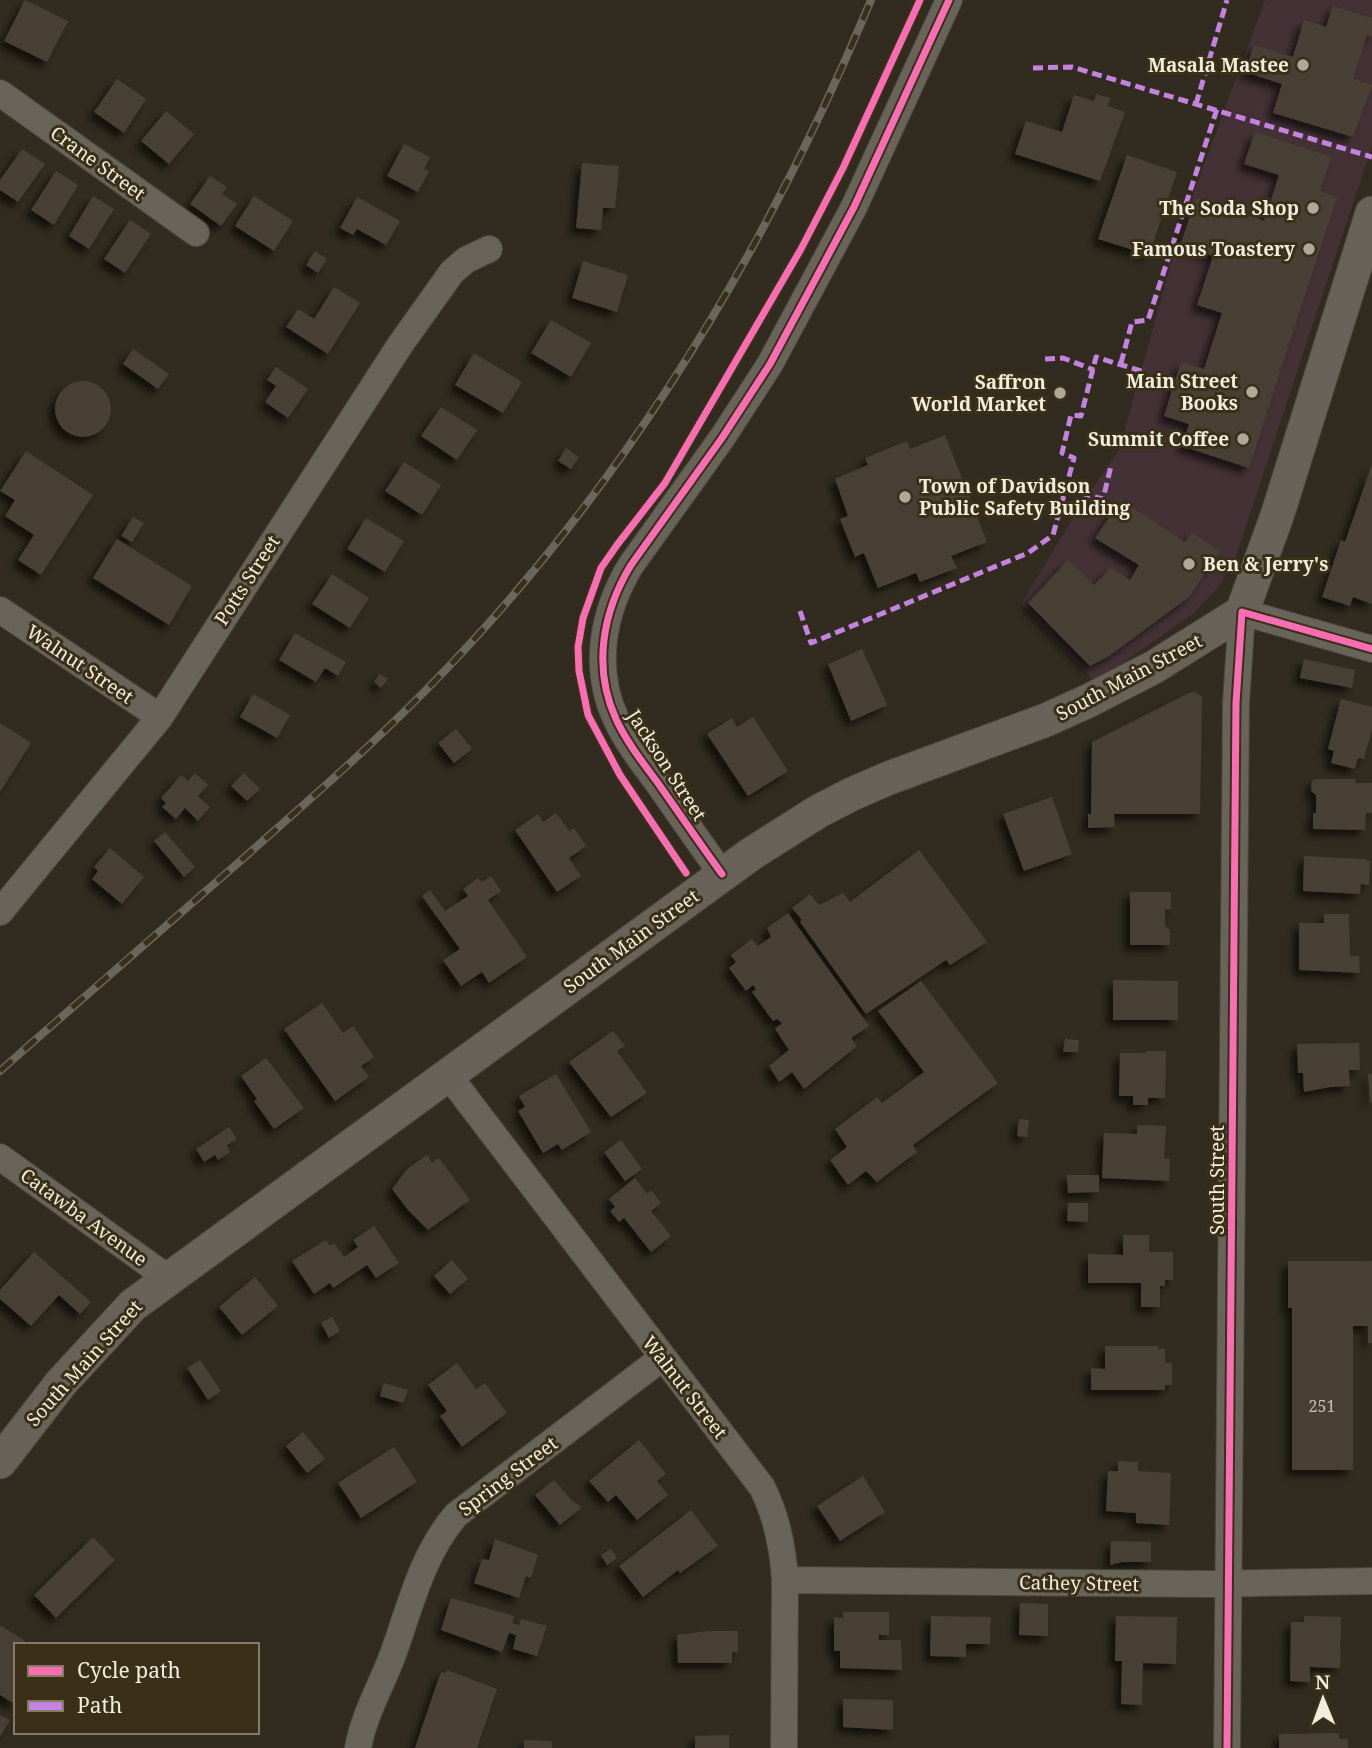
<svg xmlns="http://www.w3.org/2000/svg" width="1372" height="1748" font-family="'Noto Serif',serif">
<defs>
<filter id="shadow"><feDropShadow dx="-6" dy="6" stdDeviation="3.5" flood-color="#0009"/></filter>
</defs>
<rect width="100%" height="100%" fill="#312c1f"/>
<!-- commercial -->
<path fill="#433135" d="M1265,0H1372V146L1236,556L1219,586L1194,613L1095,682L1021,604L1080,506L1119,450L1172,260L1195,189Z"/>
<!-- building -->
<path fill="#494035" filter="url(#shadow)" d="M25,0L68,21L47,62L4,41Z
M1333,6L1372,18V37L1367,35L1353,79L1372,85V86L1353,137L1273,113L1282,84L1245,72L1254,45L1293,57L1304,20L1326,27Z
M117,79L146,99L124,133L94,112Z
M1096,94L1110,98L1108,106L1125,112L1100,181L1015,154L1026,121L1062,132L1074,95L1094,101Z
M166,111L194,134L169,164L141,141Z
M1255,132L1331,157L1320,191L1337,197L1249,468L1182,446L1189,424L1164,416L1181,362L1204,369L1222,313L1197,305L1213,256L1180,246L1196,198L1264,221L1279,175L1244,164Z
M404,144L430,157L424,169L429,171L418,192L387,176Z
M22,149L45,164L18,202L0,190V180Z
M1127,155L1177,172L1149,255L1098,239Z
M582,163L619,166L615,208H603L601,230L576,228Z
M56,171L78,185L54,225L31,210Z
M210,176L227,187L222,194L237,204L221,226L190,204Z
M93,196L114,209L89,249L69,236Z
M254,196L293,221L274,251L235,226Z
M357,197L400,221L386,245L357,229L353,235L340,228Z
M130,220L151,234L125,273L104,259Z
M315,251L327,259L318,273L306,265Z
M583,261L628,275L617,312L572,298Z
M334,287L360,303L328,354L286,327L298,309L314,319Z
M551,320L591,343L571,377L531,353Z
M133,349L169,374L158,389L123,364Z
M474,353L522,382L503,413L455,385Z
M276,367L308,389L288,418L265,402L276,386L267,380Z
M55 409a28 28 0 1 1 56 0a28 28 0 1 1-56 0Z
M441,407L477,430L457,460L421,436Z
M945,435L987,542L951,556L957,568L920,582L916,573L878,588L864,553L855,557L840,519L848,516L835,479L868,465L865,458L907,441L910,449Z
M566,448L579,457L571,469L558,461Z
M26,451L93,495L41,575L18,560L34,535L5,516L15,500L0,491Z
M404,462L441,485L422,515L385,491Z
M1372,464V604L1353,597L1350,606L1322,597L1341,540L1345,542Z
M1121,500L1185,542L1192,533L1220,551L1189,597L1109,656L1090,666L1028,603L1068,560L1094,585L1111,568L1130,580L1139,565L1095,538Z
M133,517L144,523L132,542L121,536Z
M366,518L404,541L385,572L347,549Z
M117,539L192,586L169,625L93,578Z
M332,574L369,598L350,628L312,604Z
M295,633L346,662L338,676L325,668L316,682L279,660Z
M862,649L887,705L851,721L828,664Z
M1304,659L1355,670L1352,688L1300,678Z
M380,674L388,679L381,688L374,682Z
M1195,692L1202,697L1200,814H1114L1115,827L1088,828V814H1091L1092,742L1189,693Z
M253,694L290,715L277,738L240,717Z
M1341,699L1372,707V729L1364,759L1358,758L1355,769L1331,763L1334,751L1328,749Z
M753,717L788,771L748,796L707,734L732,718L737,727Z
M0,723L31,743L0,792Z
M456,729L472,749L454,763L438,743Z
M195,773L208,785L198,796L210,807L198,821L185,808L176,819L162,807L166,803L161,798L181,775L188,781Z
M244,773L260,789L247,801L231,786Z
M1316,779H1355V783H1372V813H1366L1365,830L1313,829V813H1316V795L1311,791L1312,781Z
M1052,797L1072,854L1024,871L1003,814Z
M556,813L569,831L574,828L586,846L569,858L581,876L557,892L515,830L538,814L543,822Z
M165,832L195,867L184,877L154,841Z
M110,848L144,877L122,904L92,879L98,871L94,867Z
M919,850L987,942L950,965L946,960L866,1014L800,922L802,920L792,908L810,894L819,905L843,893L850,902Z
M1304,856L1364,859L1370,861L1369,885L1361,884L1360,894L1303,891Z
M491,876L501,891L488,900L527,957L489,983L482,972L461,986L443,960L460,949L422,896L430,890L445,911L468,896L463,889L478,878L482,882Z
M1130,892H1171V909L1165,910V926L1170,930V945H1130Z
M788,913L869,1026L851,1038L857,1046L804,1089L792,1072L779,1082L769,1066L789,1050L775,1029L782,1023L777,1019L773,1021L752,992L756,989L753,985L746,991L729,968L736,962L731,955L752,939L758,946L771,937L767,928Z
M1324,914H1349L1350,956H1359L1360,973L1299,970V923H1324Z
M1113,980L1178,981V1020H1113Z
M921,981L998,1083L913,1145L917,1152L877,1182L866,1171L848,1185L830,1160L847,1147L835,1129L877,1097L882,1103L924,1072L878,1011Z
M322,1003L343,1033L353,1026L374,1057L361,1066L369,1077L335,1101L284,1029Z
M613,1031L625,1046L617,1051L647,1093L611,1117L569,1062Z
M1065,1039L1079,1040L1078,1052H1063Z
M1359,1043L1360,1070H1349L1350,1086L1330,1087L1304,1092L1303,1073H1298L1297,1044Z
M1146,1051H1166L1165,1098H1148V1105H1133V1096H1119L1120,1053H1146Z
M266,1058L304,1108L274,1129L254,1101L257,1099L241,1076Z
M556,1074L591,1132L562,1150L558,1144L543,1153L518,1111L525,1107L519,1096Z
M1368,1074H1372V1102H1370Z
M1019,1119L1029,1120L1027,1137L1017,1136Z
M1137,1125L1166,1126L1164,1158L1170,1159L1169,1181L1102,1178L1104,1133L1137,1134Z
M229,1127L237,1139L227,1145L230,1152L218,1160L215,1155L204,1162L196,1149Z
M621,1140L642,1169L625,1181L604,1152Z
M427,1155L432,1163L439,1158L470,1200L428,1230L408,1210L392,1189L407,1169Z
M1067,1175H1099V1192L1068,1193Z
M635,1178L647,1194L651,1190L661,1203L651,1211L671,1236L651,1252L624,1218L619,1222L610,1211L615,1207L609,1199Z
M1068,1203H1088V1222L1067,1221Z
M374,1226L399,1263L376,1278L367,1265L333,1288L330,1283L314,1294L292,1261L326,1240L330,1246L334,1243L344,1257L358,1247L353,1240Z
M1123,1235H1149V1252H1173V1280H1165V1286H1160V1307H1141V1283H1088V1254L1123,1255Z
M34,1252L91,1302L80,1314L59,1295L31,1326L0,1299V1290Z
M452,1260L468,1279L450,1294L434,1276Z
M1288,1261H1372V1343H1368V1326H1353V1470H1292V1308H1288Z
M255,1277L278,1306L242,1335L219,1307Z
M332,1317L340,1331L329,1338L321,1323Z
M1105,1346H1158V1349H1165V1363H1172V1385H1165V1390H1091V1368L1105,1369Z
M200,1360L221,1391L208,1400L187,1368Z
M457,1363L476,1389L485,1383L507,1413L462,1447L440,1416L447,1411L428,1385Z
M384,1383L408,1390L403,1403L380,1396Z
M303,1432L325,1459L307,1473L286,1446Z
M639,1440L666,1474L657,1481L668,1495L637,1520L616,1495L608,1502L589,1481Z
M394,1447L417,1482L361,1518L338,1483Z
M1118,1461L1138,1462V1471L1171,1473L1169,1525L1136,1523V1513L1106,1511L1108,1471H1118Z
M863,1476L885,1512L840,1541L817,1506Z
M554,1480L573,1502L582,1507L560,1525L535,1495Z
M691,1510L718,1546L680,1573L678,1570L643,1597L619,1566Z
M93,1537L115,1560L56,1618L34,1595Z
M495,1539L538,1555L531,1578L526,1576L519,1598L474,1583L482,1559L489,1560Z
M1111,1541L1151,1542V1562H1122L1110,1565Z
M611,1549L617,1558L607,1565L601,1555Z
M451,1598L514,1616L512,1623L519,1625L521,1619L547,1626L537,1656L513,1649L516,1635L509,1633L502,1652L441,1630Z
M1020,1603L1048,1604V1636L1019,1635Z
M843,1612H889V1635H879V1640H901L902,1670L840,1668V1651H834V1617L843,1618Z
M931,1616L991,1617L990,1644H966V1657L930,1656Z
M1116,1616L1177,1617L1176,1664L1143,1663L1142,1705L1121,1704L1122,1661H1115Z
M1304,1616L1341,1617L1340,1668L1310,1667V1682L1290,1681L1291,1622H1304Z
M0,1625L25,1641L22,1645H16V1705L0,1695Z
M709,1631H738V1652H732V1663H678L677,1635Z
M447,1670L497,1689L477,1748H415L439,1677L442,1672L446,1673Z
M843,1699L893,1700V1730L843,1727Z
M0,1715L10,1720L0,1737Z
M1339,1733V1739H1348V1748H1279V1734Z
M729,1735V1748H695V1736Z
M524,1740L552,1741V1748H524Z"/>
<g fill="none" stroke-linecap="round" stroke-linejoin="round">
<!-- minor casing -->
<g stroke="#4c473c" stroke-width="28">
<path id="minor" d="M0,93L196,233
M0,610L160,717
M722,874C701,845 681,816 660,786C644,764 627,743 616,719C592,667 603,611 631,565L722,438L770,364L854,207L949,0
M0,912L160,717L400,345L452,272L466,260L489,249
M449,1076L762,1487C777,1517 783,1547 785,1580L784,1748
M0,1157L168,1278
M785,1580L1205,1584L1372,1581
M358,1748C364,1715 380,1688 392,1657C410,1608 421,1556 456,1515L662,1358
M1227,1748L1236,703L1242,612L1372,649"/>
</g>
<!-- major casing -->
<g stroke="#4c473c" stroke-width="35">
<path id="major" d="M0,1462L61,1383L133,1305L751,854L819,811L852,794L889,778L1046,720L1088,701L1154,667L1242,612L1277,516L1372,213"/>
</g>
<!-- minor -->
<use href="#minor" stroke="#68645a" stroke-width="26"/>
<!-- major -->
<use href="#major" stroke="#696258" stroke-width="33"/>
<!-- rail casing -->
<g stroke="#6a665b" stroke-width="8">
<path id="rail" d="M0,1071C79,1001 159,932 238,863C301,807 365,752 424,692C619,495 765,255 871,0"/>
</g>
<!-- rail -->
<use href="#rail" stroke="#393017" stroke-width="5" stroke-dasharray="16" stroke-linecap="butt"/>
<!-- quiet -->
<path stroke="#c483df" stroke-width="5" stroke-dasharray="10 5" stroke-linecap="butt" d="M1033,68L1072,67L1372,157
M1196,104L1227,0
M1045,359L1063,358L1094,370
M1121,363L1132,322L1148,320L1217,109
M1066,489L1103,499L1111,466
M800,611L811,643L1028,553L1053,535L1074,458L1062,453L1071,415L1081,416L1096,357L1144,372"/>
<!-- cycleway casing -->
<g stroke="#393017" stroke-width="11">
<path id="cycleway" d="M686,873L620,775L588,715L579,671L578,647L583,618L601,568L617,545L665,483L801,249L843,168L920,0
M722,874C701,845 681,816 660,786C644,764 627,743 616,719C592,667 603,611 631,565L722,438L770,364L854,207L949,0
M1227,1748L1236,703L1242,612L1372,649"/>
</g>
<!-- cycleway -->
<use href="#cycleway" stroke="#f96db3" stroke-width="7"/>
</g>
<!-- markers -->
<g fill="#aea99a" stroke="#393017" stroke-width="2.5">
<circle cx="1303" cy="65" r="7"/>
<circle cx="1313" cy="208" r="7"/>
<circle cx="1309" cy="249" r="7"/>
<circle cx="1252" cy="392" r="7"/>
<circle cx="1060" cy="393" r="7"/>
<circle cx="1243" cy="439" r="7"/>
<circle cx="905" cy="497" r="7"/>
<circle cx="1189" cy="564" r="7"/>
</g>
<g text-anchor="middle" dominant-baseline="central" stroke-width="6" stroke-linejoin="round" paint-order="stroke">
<!-- number labels -->
<g font-size="16" fill="#c7c1b3">
<text x="1322" y="1406">251</text>
</g>
<!-- poi labels -->
<g font-size="19" font-weight="bold" fill="#f1ecdd" stroke="#393017" text-anchor="end">
<text x="1289" y="65">Masala Mastee</text>
<text x="1299" y="208">The Soda Shop</text>
<text x="1295" y="249">Famous Toastery</text>
<text x="1238" y="381">Main Street<tspan x="1238" dy="22">Books</tspan></text>
<text x="1046" y="382">Saffron<tspan x="1046" dy="22">World Market</tspan></text>
<text x="1229" y="439">Summit Coffee</text>
<text x="919" y="486" text-anchor="start">Town of Davidson<tspan x="919" dy="22">Public Safety Building</tspan></text>
<text x="1203" y="564" text-anchor="start">Ben &amp; Jerry's</text>
</g>
<!-- street labels -->
<g font-size="19" fill="#f1ecdd" stroke="#393017">
<text transform="translate(98 163) rotate(36)">Crane Street</text>
<text transform="translate(247 580) rotate(-57)">Potts Street</text>
<text transform="translate(80 664) rotate(34)">Walnut Street</text>
<text transform="translate(1129 677) rotate(-28)">South Main Street</text>
<text transform="translate(667 765) rotate(57)">Jackson Street</text>
<text transform="translate(631 941) rotate(-36)">South Main Street</text>
<text transform="translate(1217 1180) rotate(-90)">South Street</text>
<text transform="translate(84 1217) rotate(36)">Catawba Avenue</text>
<text transform="translate(84 1363) rotate(-48)">South Main Street</text>
<text transform="translate(685 1387) rotate(52)">Walnut Street</text>
<text transform="translate(508 1476) rotate(-37)">Spring Street</text>
<text transform="translate(1079 1583) rotate(1)">Cathey Street</text>
</g>
</g>
<!-- legend -->
<rect x="14" y="1643" width="245" height="91" fill="#393017" stroke="#837b66" stroke-width="2"/>
<rect x="28" y="1666" width="35" height="10" fill="#f96db3" stroke="#837b66" stroke-width="2"/>
<text x="77" y="1678" font-size="21" fill="#f1ecdd">Cycle path</text>
<rect x="28" y="1701" width="35" height="10" fill="#c483df" stroke="#837b66" stroke-width="2"/>
<text x="77" y="1713" font-size="21" fill="#f1ecdd">Path</text>
<!-- north arrow -->
<g transform="translate(1323 1699) rotate(359)" stroke="#393017" stroke-width="5" paint-order="stroke">
<path d="M0-5L12 26L0 18L-12 26Z" fill="#f1ecdd"/>
<text y="-10" font-size="19" font-weight="bold" text-anchor="middle" fill="#f1ecdd">N</text>
</g>
</svg>
